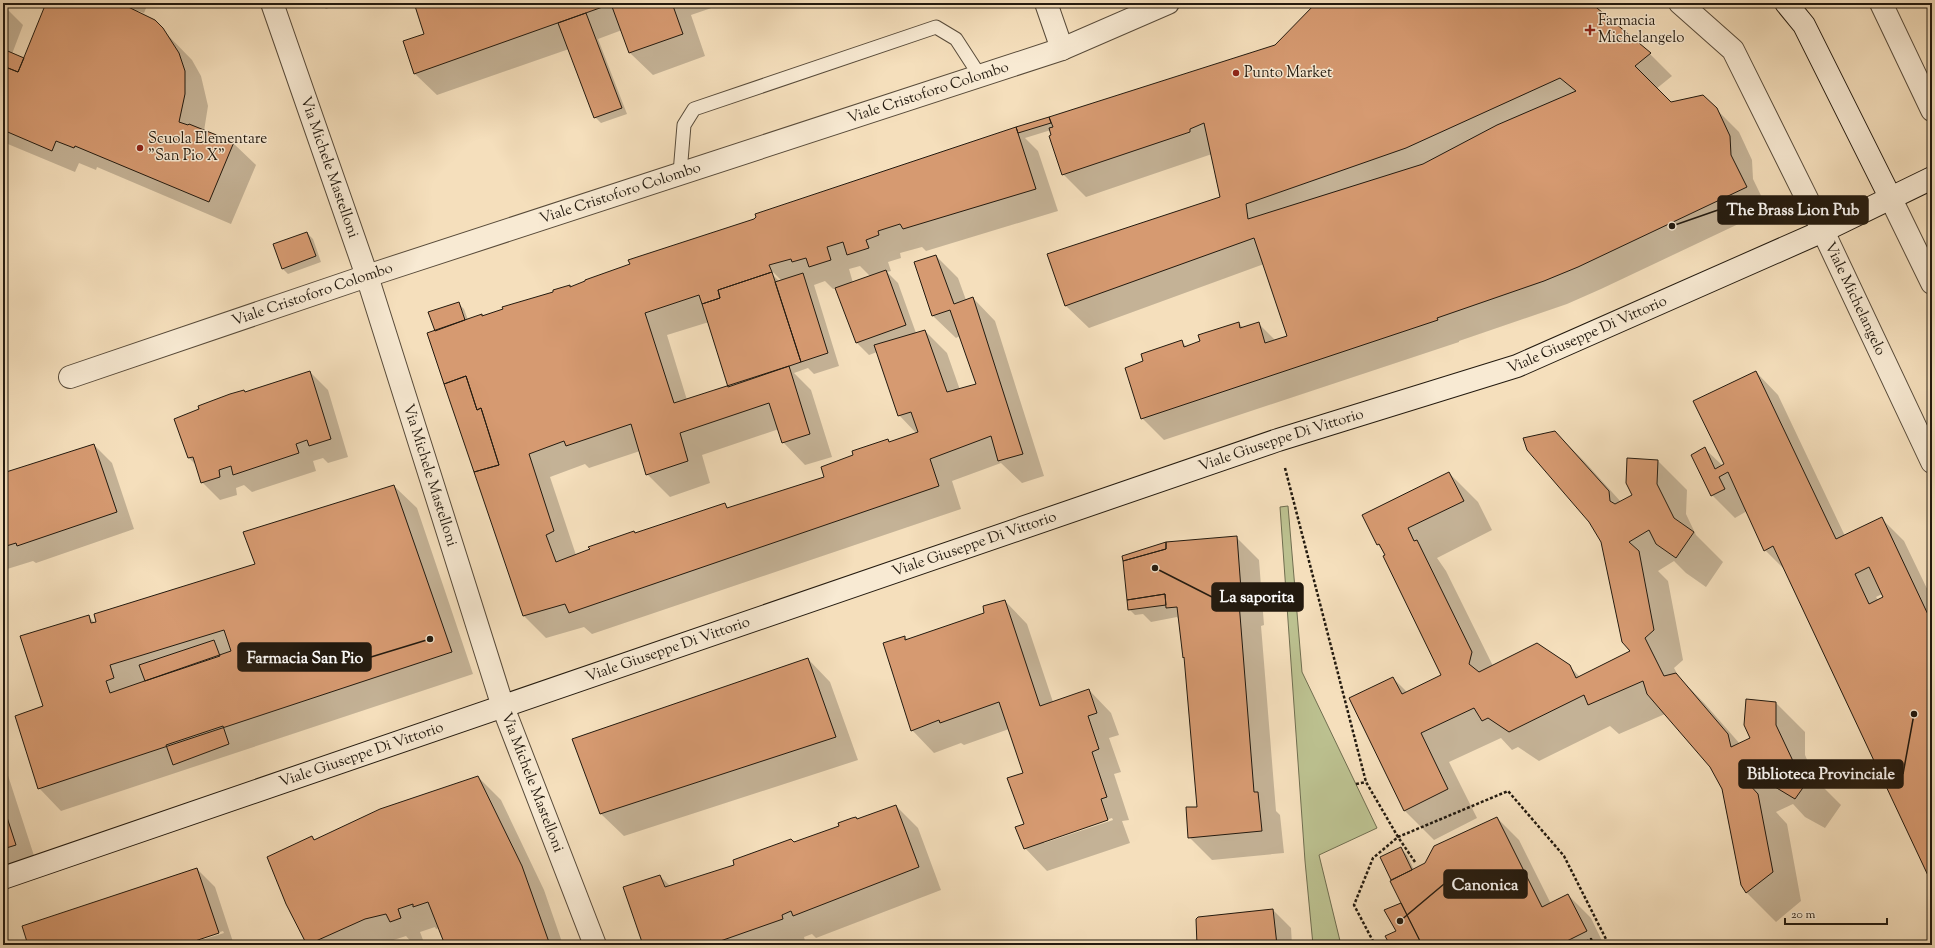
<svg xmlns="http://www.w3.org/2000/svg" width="1935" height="948" font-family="'Sorts Mill Goudy',serif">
<rect width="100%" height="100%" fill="#f5dfbc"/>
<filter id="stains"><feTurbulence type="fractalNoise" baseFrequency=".005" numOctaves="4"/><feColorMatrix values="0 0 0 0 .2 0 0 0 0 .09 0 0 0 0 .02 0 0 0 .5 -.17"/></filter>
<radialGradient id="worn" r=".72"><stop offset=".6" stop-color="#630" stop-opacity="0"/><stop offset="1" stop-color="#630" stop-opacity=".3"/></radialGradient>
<!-- green -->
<path fill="#bcc190" stroke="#706e50" d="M1288,506L1302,672L1377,828L1319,855L1341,945H1313L1305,861L1280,507Z"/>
<!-- shadow -->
<path fill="#0003" fill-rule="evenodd" d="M47,3H148L144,13L138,11V13L154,21L192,60L201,76L208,106L204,131L233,143L256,165L231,224L97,167L96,170L79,163L75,172L3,142V5L23,25L12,54L24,59Z
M320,3H343L326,9Z
M415,3H726L691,15L705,56L653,75L630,53L622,30L598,39L627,114L601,123L595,117L569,49L437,95L414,73L425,35Z
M1318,3H1589L1650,54L1672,76L1656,89L1671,103L1716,109L1739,132L1752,160L1753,179L1768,210L1601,289L1567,304L1459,341V342L1164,440L1142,418L1144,362L1182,342L1187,347L1201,342L1238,323L1244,328L1258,323L1276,341L1289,337L1264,264L1089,328L1066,306L1049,255L1222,198L1212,154L1086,197L1063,174L1051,130L1025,138L1038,151L1058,211L926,251L922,247L900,253L901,258L888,262L891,271L887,272L898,283L916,333L925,331L947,353L960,390L977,385L960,336L956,338L933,316L936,256L958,278L966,300L973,298L995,321L1044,476L1022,483L1001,463L952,481L961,509L592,634L584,627L546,638L524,616L436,331L458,303L464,309L468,320L481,315L483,316L570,286L571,287L755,220L1016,128L1276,46ZM860,266L870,276L853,283L849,269ZM769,268L783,282H780L767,269ZM825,281L833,289L837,288L857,343L869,355L877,352L899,415L917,434L890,443L888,440L854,456L825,477L729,509L724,504L636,534L634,532L576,555L550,477L585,464L589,468L640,451L647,474L670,497L710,483L702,455L779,429L783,442L805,465L832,457L811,390L794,373L808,368L814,374L839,366L814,285ZM709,322L729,387L687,400L667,335Z
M307,233L313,239L321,262L288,274L282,268Z
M310,372L328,390L348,457L328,463L323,458L313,461L316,471L252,492L244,485L236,488L237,495L220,500L202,482L197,466L189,458L244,391L246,393Z
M1756,372L1778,395L1845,536L1882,519L1904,541L1932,599V881L1786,571L1765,550L1747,511L1735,518L1712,495L1692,455L1705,449L1723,466L1726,465ZM1882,594L1884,597L1878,600L1876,597Z
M1555,432L1584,461L1621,502L1633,496L1628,459L1658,461L1687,490L1686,514L1696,535L1723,562L1706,587L1686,573L1674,561L1658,571L1668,581L1683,660L1674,668L1679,677L1705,704L1740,744L1752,739L1747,701L1776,703L1805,732V755L1816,780L1841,805L1825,828L1805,817L1793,804L1776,812L1787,824L1801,901L1776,922L1747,893L1742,885L1722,789L1711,766L1665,714L1619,734L1610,726L1539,761L1518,747L1512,750L1501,738L1449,762L1477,818L1434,840L1404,810L1393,678L1407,692L1442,675L1386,556L1378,544L1449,473L1478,502L1492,530L1437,558L1446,571L1493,666H1569L1580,677L1632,652L1602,542Z
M94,445L112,463L134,529L36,563L33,561L4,570L3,474Z
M394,486L417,508L473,674L61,811L39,788L44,707L88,616L95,623L256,564Z
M1236,537L1259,560L1264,625L1261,626L1262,638L1276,811L1280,815L1284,853L1212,860L1189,837L1198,808L1186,659L1184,658L1179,620L1177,617L1151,622L1143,614L1135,615L1129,609Z
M1005,601L1027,624L1053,702L1089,690L1111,713L1119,735L1109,738L1121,772L1114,774L1129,820L1122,821L1130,843L1047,871L1025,848L1024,773L1009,729L964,745L961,743L934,753L912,730L905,637L908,640L985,613ZM1112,818L1113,820L1044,843V841Z
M808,659L830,682L858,760L624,836L601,814L573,740Z
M3,760L38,868L3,879Z
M478,777L501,800L544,890L563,945H446L439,928L436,929L435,927L420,932L423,940L413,944L406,936L378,945L307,944L312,837L315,840Z
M896,806L918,828L941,890L816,938L812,934L804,937L805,941L794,945H644L660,876L670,886L736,866L840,827L856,818L858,820Z
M1497,818L1519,840L1551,904L1568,895L1591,918L1604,945H1391L1397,932L1404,907L1392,879L1401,849L1407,855L1414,870Z
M197,869L215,887L234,945H186L224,933L223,931L180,945H29Z
M1273,910L1291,928L1292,945H1199Z"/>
<!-- building -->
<path fill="#d69a71" stroke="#231a0f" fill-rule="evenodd" d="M46,3H120L155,20L163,28L179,53L185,71V94L179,122L188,125L189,124L234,142L209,202L75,146L74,148L56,141L52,151L3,130V66L18,72Z
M414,3H672L683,34L629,53L611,4L414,74L403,41L424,34Z
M1316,3H1591L1651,53L1635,66L1671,102L1703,95L1717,108L1730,136L1731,155L1747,187L1578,267L1544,281L1437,318L1438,320L1141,419L1125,368L1143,361L1141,354L1182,340L1184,347L1200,341L1198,335L1239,322L1240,328L1259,322L1265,343L1287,336L1254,238L1065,306L1047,254L1220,197L1204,123L1190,129V132L1062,175L1049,136L1051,135L1049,128L1053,127L1049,117L1275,45ZM1560,78L1576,91L1497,125L1423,164L1248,219L1246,204L1406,148Z
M586,13L622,108L594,118L558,23Z
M3,49L24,58L18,72L3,66Z
M1049,117L1051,123L1018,133L1016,127Z
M1016,127L1036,189L903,229L900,224L878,231L879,235L866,240L869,248L847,255L843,242L827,247L831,260L809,267L806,258L792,262L791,259L769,265L772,272L718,290L720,298L702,304L699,295L645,313L674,403L789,366L810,434L782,443L769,403L680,433L688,461L646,475L631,424L566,446L564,441L529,454L554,531L546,535L556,562L590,549L588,547L634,531L635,533L725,503L727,508L824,477L821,467L853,455L852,451L888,439L889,442L918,432L911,412L898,416L874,345L925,330L947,392L976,384L950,310L932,316L914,262L936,255L954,304L973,297L1023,454L998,461L991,436L930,459L939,486L569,613L565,604L523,616L474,472L499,465L481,408L477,410L466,376L444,384L427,333L482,314V316L503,309L502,307L553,292V290L570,285V287L585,281V280L630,264L628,260L754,219L756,217L755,214Z
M307,232L316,256L282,269L273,244Z
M886,270L906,325L856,343L835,288Z
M772,272L801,362L728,387L702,304L720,298L718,290Z
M803,273L828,353L801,362L775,282Z
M459,302L465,320L435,331L428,312Z
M310,371L331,439L309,446L307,440L296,444L299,453L233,475L231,466L219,470L220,477L201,483L193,457L188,458L174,419L199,409L198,406L230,394L244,390L245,392Z
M1756,371L1836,539L1882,517L1932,623V884L1773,546L1764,551L1728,472L1719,477L1725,489L1711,496L1691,455L1705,447L1715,469L1724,464L1693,401ZM1869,567L1883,597L1869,604L1855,574Z
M466,376L477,410L481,408L499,465L474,472L444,384Z
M1555,431L1609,491L1610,501L1615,504L1632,495L1626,483L1627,458L1658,460L1657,484L1674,518L1694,532L1676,558L1656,544L1649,530L1629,542L1639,551L1654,630L1645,638L1664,676L1676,673L1728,734L1731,747L1750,738L1744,725L1746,699L1776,702V725L1793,761L1812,775L1795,799L1775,787L1767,773L1748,783L1758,794L1773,872L1746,893L1741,885L1722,789L1710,767L1647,694L1643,681L1588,705L1584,695L1509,732L1488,718L1482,721L1474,708L1421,733L1448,789L1404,811L1349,698L1393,677L1402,694L1441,675L1383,556L1385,555L1379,544L1377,545L1362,515L1449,472L1464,501L1408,528L1414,541L1417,540L1472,652L1469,664L1479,672L1537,643L1570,665L1576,678L1630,651L1622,642L1601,542L1589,522L1527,450L1523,438Z
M94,444L117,512L17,546L16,543L3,547V473Z
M394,485L452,652L38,789L15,716L43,706L20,636L89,615L91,623L96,622L94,614L255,564L243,532ZM224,630L231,651L110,693L106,681L114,678L110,665Z
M1237,536L1242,603H1239L1240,615L1254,792H1258L1262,831L1188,838L1186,807H1197L1184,657L1183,658L1177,607L1166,608L1165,594L1127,600L1123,561L1166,549V542Z
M1166,542V549L1123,561L1122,556Z
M1165,594L1166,605L1128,610L1127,600Z
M1005,600L1040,706L1089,689L1097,713L1088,716L1099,749L1092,752L1107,797L1101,799L1108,820L1024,849L1015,827L1024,824L1007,778L1023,773L999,702L940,723L939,720L911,731L883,643L905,636V640L984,613L983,606Z
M214,640L220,656L145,681L139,665Z
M808,658L836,737L600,814L572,739Z
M223,726L229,744L173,765L166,745Z
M478,776L522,866L550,945H445L428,902L413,907V904L398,909L401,918L390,922L386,914L365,919L307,945L286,904L267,857L312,836L314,840L380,809Z
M3,805L16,845L3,849Z
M896,805L919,867L793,916L791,911L782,915L783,919L709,945H643L623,887L660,875L665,887L734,865L733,860L791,839L794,842L839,826L838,823L852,818L856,817L857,819Z
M1497,817L1542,907L1568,894L1587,931L1559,945H1422L1390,881L1425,863L1434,846Z
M1401,847L1412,870L1391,880L1380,857Z
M197,868L219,933L183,945H28L22,926Z
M1401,903L1422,945H1390L1385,936L1396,931L1384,910Z
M1273,909L1277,945H1197L1196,919L1198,917Z"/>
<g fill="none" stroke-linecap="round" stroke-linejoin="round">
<!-- lane casing -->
<g stroke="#584b3a" stroke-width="15">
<path id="lane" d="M680,173L684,125L694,109L936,27L956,39L980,76"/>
</g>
<!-- street casing -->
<g stroke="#584b3a" stroke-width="24">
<g id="street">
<path id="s1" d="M272,3L367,276L503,707L595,945"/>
<path d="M1046,3L1062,49"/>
<path id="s2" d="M1680,3L1733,50L1823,231L1932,462"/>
<path d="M1881,3L1932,110"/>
<path d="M1891,199L1932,283"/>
<path id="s3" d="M70,377L367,276L1062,49L1168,3"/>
</g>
</g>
<!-- secondary casing -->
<g stroke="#231a0f" stroke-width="24">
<g id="secondary">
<path d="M1786,3L1804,25L1891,199"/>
<path id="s4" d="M3,878L1278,440L1517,366L1823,231L1932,178"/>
</g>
</g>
<!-- path -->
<path stroke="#231a0f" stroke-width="2.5" stroke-dasharray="3 2" stroke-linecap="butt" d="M1285,468L1366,782L1398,837L1373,858L1354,905L1375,945
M1356,784L1366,782
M1415,862L1398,837L1508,791L1564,856L1609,945
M1582,945L1591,939L1593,945"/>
<!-- lane -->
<use href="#lane" stroke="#f8ead3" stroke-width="13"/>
<!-- street -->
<use href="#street" stroke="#f8ead3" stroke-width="22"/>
<!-- secondary -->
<use href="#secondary" stroke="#f8ead3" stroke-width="22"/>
</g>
<!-- markers -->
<g fill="#8f2418" stroke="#f8ead3" stroke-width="1.5">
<path d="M1588 24h4v4h4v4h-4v4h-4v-4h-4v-4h4z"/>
<circle cx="1236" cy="73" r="4"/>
<circle cx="140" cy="148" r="4"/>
</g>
<g text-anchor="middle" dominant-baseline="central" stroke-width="3" stroke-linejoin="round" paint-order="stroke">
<!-- poi labels -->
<g font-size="15" fill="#231a0f" stroke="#f8ead3" text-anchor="start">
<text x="1598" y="21">Farmacia<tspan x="1598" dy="17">Michelangelo</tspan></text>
<text x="1244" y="73">Punto Market</text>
<text x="148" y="139">Scuola Elementare<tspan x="148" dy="17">"San Pio X"</tspan></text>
</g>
<!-- street labels -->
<g font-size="15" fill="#231a0f" stroke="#f8ead3">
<text stroke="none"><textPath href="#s3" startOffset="904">Viale Cristoforo Colombo</textPath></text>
<text stroke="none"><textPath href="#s1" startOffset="174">Via Michele Mastelloni</textPath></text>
<text stroke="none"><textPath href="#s3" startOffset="580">Viale Cristoforo Colombo</textPath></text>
<text stroke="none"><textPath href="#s3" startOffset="256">Viale Cristoforo Colombo</textPath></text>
<text stroke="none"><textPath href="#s2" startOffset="348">Viale Michelangelo</textPath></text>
<text stroke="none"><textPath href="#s4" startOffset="1675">Viale Giuseppe Di Vittorio</textPath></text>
<text stroke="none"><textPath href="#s4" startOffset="1351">Viale Giuseppe Di Vittorio</textPath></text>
<text stroke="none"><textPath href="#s1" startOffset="498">Via Michele Mastelloni</textPath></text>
<text stroke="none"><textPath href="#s4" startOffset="1027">Viale Giuseppe Di Vittorio</textPath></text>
<text stroke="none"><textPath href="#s4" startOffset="703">Viale Giuseppe Di Vittorio</textPath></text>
<text stroke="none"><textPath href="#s4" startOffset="379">Viale Giuseppe Di Vittorio</textPath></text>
<text stroke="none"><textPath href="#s1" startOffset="822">Via Michele Mastelloni</textPath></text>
</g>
</g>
<!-- callouts -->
<path fill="none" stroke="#231a0f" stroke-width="1.5" d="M1672 226L1718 210M1155 568L1212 597M430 639L371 657M1914 714L1903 774M1400 921L1444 884"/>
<g fill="#231a0f" stroke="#f8ead3" stroke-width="1.5">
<circle cx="1672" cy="226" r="4"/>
<circle cx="1155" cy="568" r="4"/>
<circle cx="430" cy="639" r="4"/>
<circle cx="1914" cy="714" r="4"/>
<circle cx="1400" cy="921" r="4"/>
</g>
<g fill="#231a0f" stroke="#231a0f" stroke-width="1.5">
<rect x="1718" y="196" width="150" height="28" rx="4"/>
<rect x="1212" y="583" width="91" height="28" rx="4"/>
<rect x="238" y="643" width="133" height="28" rx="4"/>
<rect x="1739" y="760" width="164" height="28" rx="4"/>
<rect x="1444" y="870" width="83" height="28" rx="4"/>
</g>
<g font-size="16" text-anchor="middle" font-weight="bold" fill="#fff">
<text x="1793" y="215">The Brass Lion Pub</text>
<text x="1257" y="602">La saporita</text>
<text x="305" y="663">Farmacia San Pio</text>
<text x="1821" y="779">Biblioteca Provinciale</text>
<text x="1485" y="890">Canonica</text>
</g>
<!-- margin -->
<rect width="1935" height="948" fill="none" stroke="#f5dfbc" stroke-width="16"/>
<rect x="4" y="4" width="1927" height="940" fill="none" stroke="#231a0f" stroke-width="2"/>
<rect x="8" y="8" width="1919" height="932" fill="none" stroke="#231a0f"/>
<!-- scale -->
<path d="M1785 918v6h102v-6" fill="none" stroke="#231a0f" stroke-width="2"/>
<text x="1791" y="918" font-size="12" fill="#231a0f" stroke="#f8ead3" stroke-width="3" paint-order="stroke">20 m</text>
<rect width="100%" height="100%" filter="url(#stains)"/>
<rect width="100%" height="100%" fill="url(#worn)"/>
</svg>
